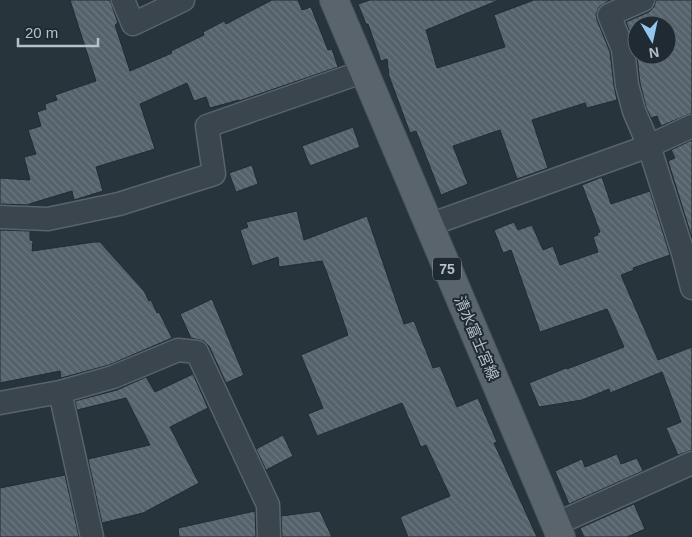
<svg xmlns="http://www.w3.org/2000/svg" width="692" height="537" font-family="Helvetica,'Noto Sans JP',sans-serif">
<defs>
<pattern id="building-back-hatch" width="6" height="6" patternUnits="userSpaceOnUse" patternTransform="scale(1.25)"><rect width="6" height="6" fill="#55626c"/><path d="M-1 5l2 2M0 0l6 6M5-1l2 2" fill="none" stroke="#6b7780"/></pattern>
</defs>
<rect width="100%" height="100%" fill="#27343c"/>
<!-- building -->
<path fill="url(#building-back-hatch)" stroke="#212c34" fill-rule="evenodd" d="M70,0H110L118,23L115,25L130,71L172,53L171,51L204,35L203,32L224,21L226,24L272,0H298L302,10L311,7L328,50L332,49L338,67L239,101V100L210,108L206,97L194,101L187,83L140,104L155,149L96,167L103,191L74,200L72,191L29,204V205L0,204V178L30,180L24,157L36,154L28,130L41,126L37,112L46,109L45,104L57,100L55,95L96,81Z
M370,0H499L426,30L437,68L505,47L494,15L534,0H610L599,7L596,14L597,20L610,52L614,86L617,100L587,108L585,103L532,120L548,168L517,179L500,130L453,146L468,184L441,195L416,131L410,133L389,76L387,59L381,61L368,24H366L358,4Z
M656,0H692V113L661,126L657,116L651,118L646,107L640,83L636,47L626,22L649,12L654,7ZM637,25H667V55H637Z
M353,127L360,147L310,166L302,146Z
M692,140V238L668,161L675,158L671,150Z
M252,165L258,184L236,192L229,173Z
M602,177L611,204L650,191L670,255L633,268L634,270L621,275L658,360L692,347V450L678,455L666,428L681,422L662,372L610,393L609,389L582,400L539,407L529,383L566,368L567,369L624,347L607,309L540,332L511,250L503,253L494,230L514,222L518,230L532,225L543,250L553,246L560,265L598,252L593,237L598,235L597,233L600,232L582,185Z
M297,211L304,240L367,216L404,324L414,321L433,368L440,366L457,407L478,398L497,442L494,443L537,537H408L400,517L450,496L426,445L421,447L402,403L317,436L308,414L323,408L301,355L348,335L327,273L322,261L279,267L278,257L252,266L240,230L248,227L246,222Z
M0,230L30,231V240L33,241L32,251L94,242H100L144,291L149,301L151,300L157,313L159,312L172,338L109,365L61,378L60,371L0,383Z
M212,299L244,375L226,383L209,346L204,341L191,338L180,314Z
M193,374L208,408L170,427L199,483L143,513L102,523L88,459L150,445L126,398L77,410L75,401L117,390L146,377L155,392Z
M283,435L293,456L266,470L256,449Z
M617,454L621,464L637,458L643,471L569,504L555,471L582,459L585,467Z
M65,475L79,537H0V488Z
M634,504L645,529L627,537H584L580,528Z
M255,511L256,537H179L178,528Z
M320,511L332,537H282L281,516Z"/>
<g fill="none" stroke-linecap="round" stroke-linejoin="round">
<!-- minor casing -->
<g stroke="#58636b" stroke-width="25">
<path id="minor" d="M123,0L133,24L183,0
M643,0L609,15L623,49L627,85L634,111L649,146L683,253L692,288
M0,217L48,219L119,204L214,174L207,126L365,71
M429,225L649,146L692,126
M60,392L92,537
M0,403L60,392L113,377L178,350L197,352L268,505L269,537
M556,524L692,463"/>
</g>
<!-- primary casing -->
<g stroke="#475159" stroke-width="30">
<path id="primary" d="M334,0L561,537"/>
</g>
<!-- minor -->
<use href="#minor" stroke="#3a454d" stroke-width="22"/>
<!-- primary -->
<use href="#primary" stroke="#59646d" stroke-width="28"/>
</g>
<g text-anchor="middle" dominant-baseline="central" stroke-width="4" stroke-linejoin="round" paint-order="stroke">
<!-- shield labels -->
<rect fill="#1f2a32" stroke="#89939b" stroke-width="1" x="433" y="257.5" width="28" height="23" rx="4"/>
<g font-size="14" font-weight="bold" fill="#b7c0c8">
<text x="447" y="269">75</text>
</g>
<!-- street labels -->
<g font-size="15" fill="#b7c0c8" stroke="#1f2a32">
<text transform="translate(477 338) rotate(67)">清水富士宮線</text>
</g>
</g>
<!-- north arrow -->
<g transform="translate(652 40) rotate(171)"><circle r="24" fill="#1f2a32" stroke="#5c666e"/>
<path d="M0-4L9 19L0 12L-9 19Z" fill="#95c6ee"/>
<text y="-8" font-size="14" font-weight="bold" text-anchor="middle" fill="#b7c0c8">N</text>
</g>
<!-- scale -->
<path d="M18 38v8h80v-8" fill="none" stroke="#b7c0c8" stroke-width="2.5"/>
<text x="25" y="38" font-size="15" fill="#b7c0c8" stroke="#1f2a32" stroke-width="4" paint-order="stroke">20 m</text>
</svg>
